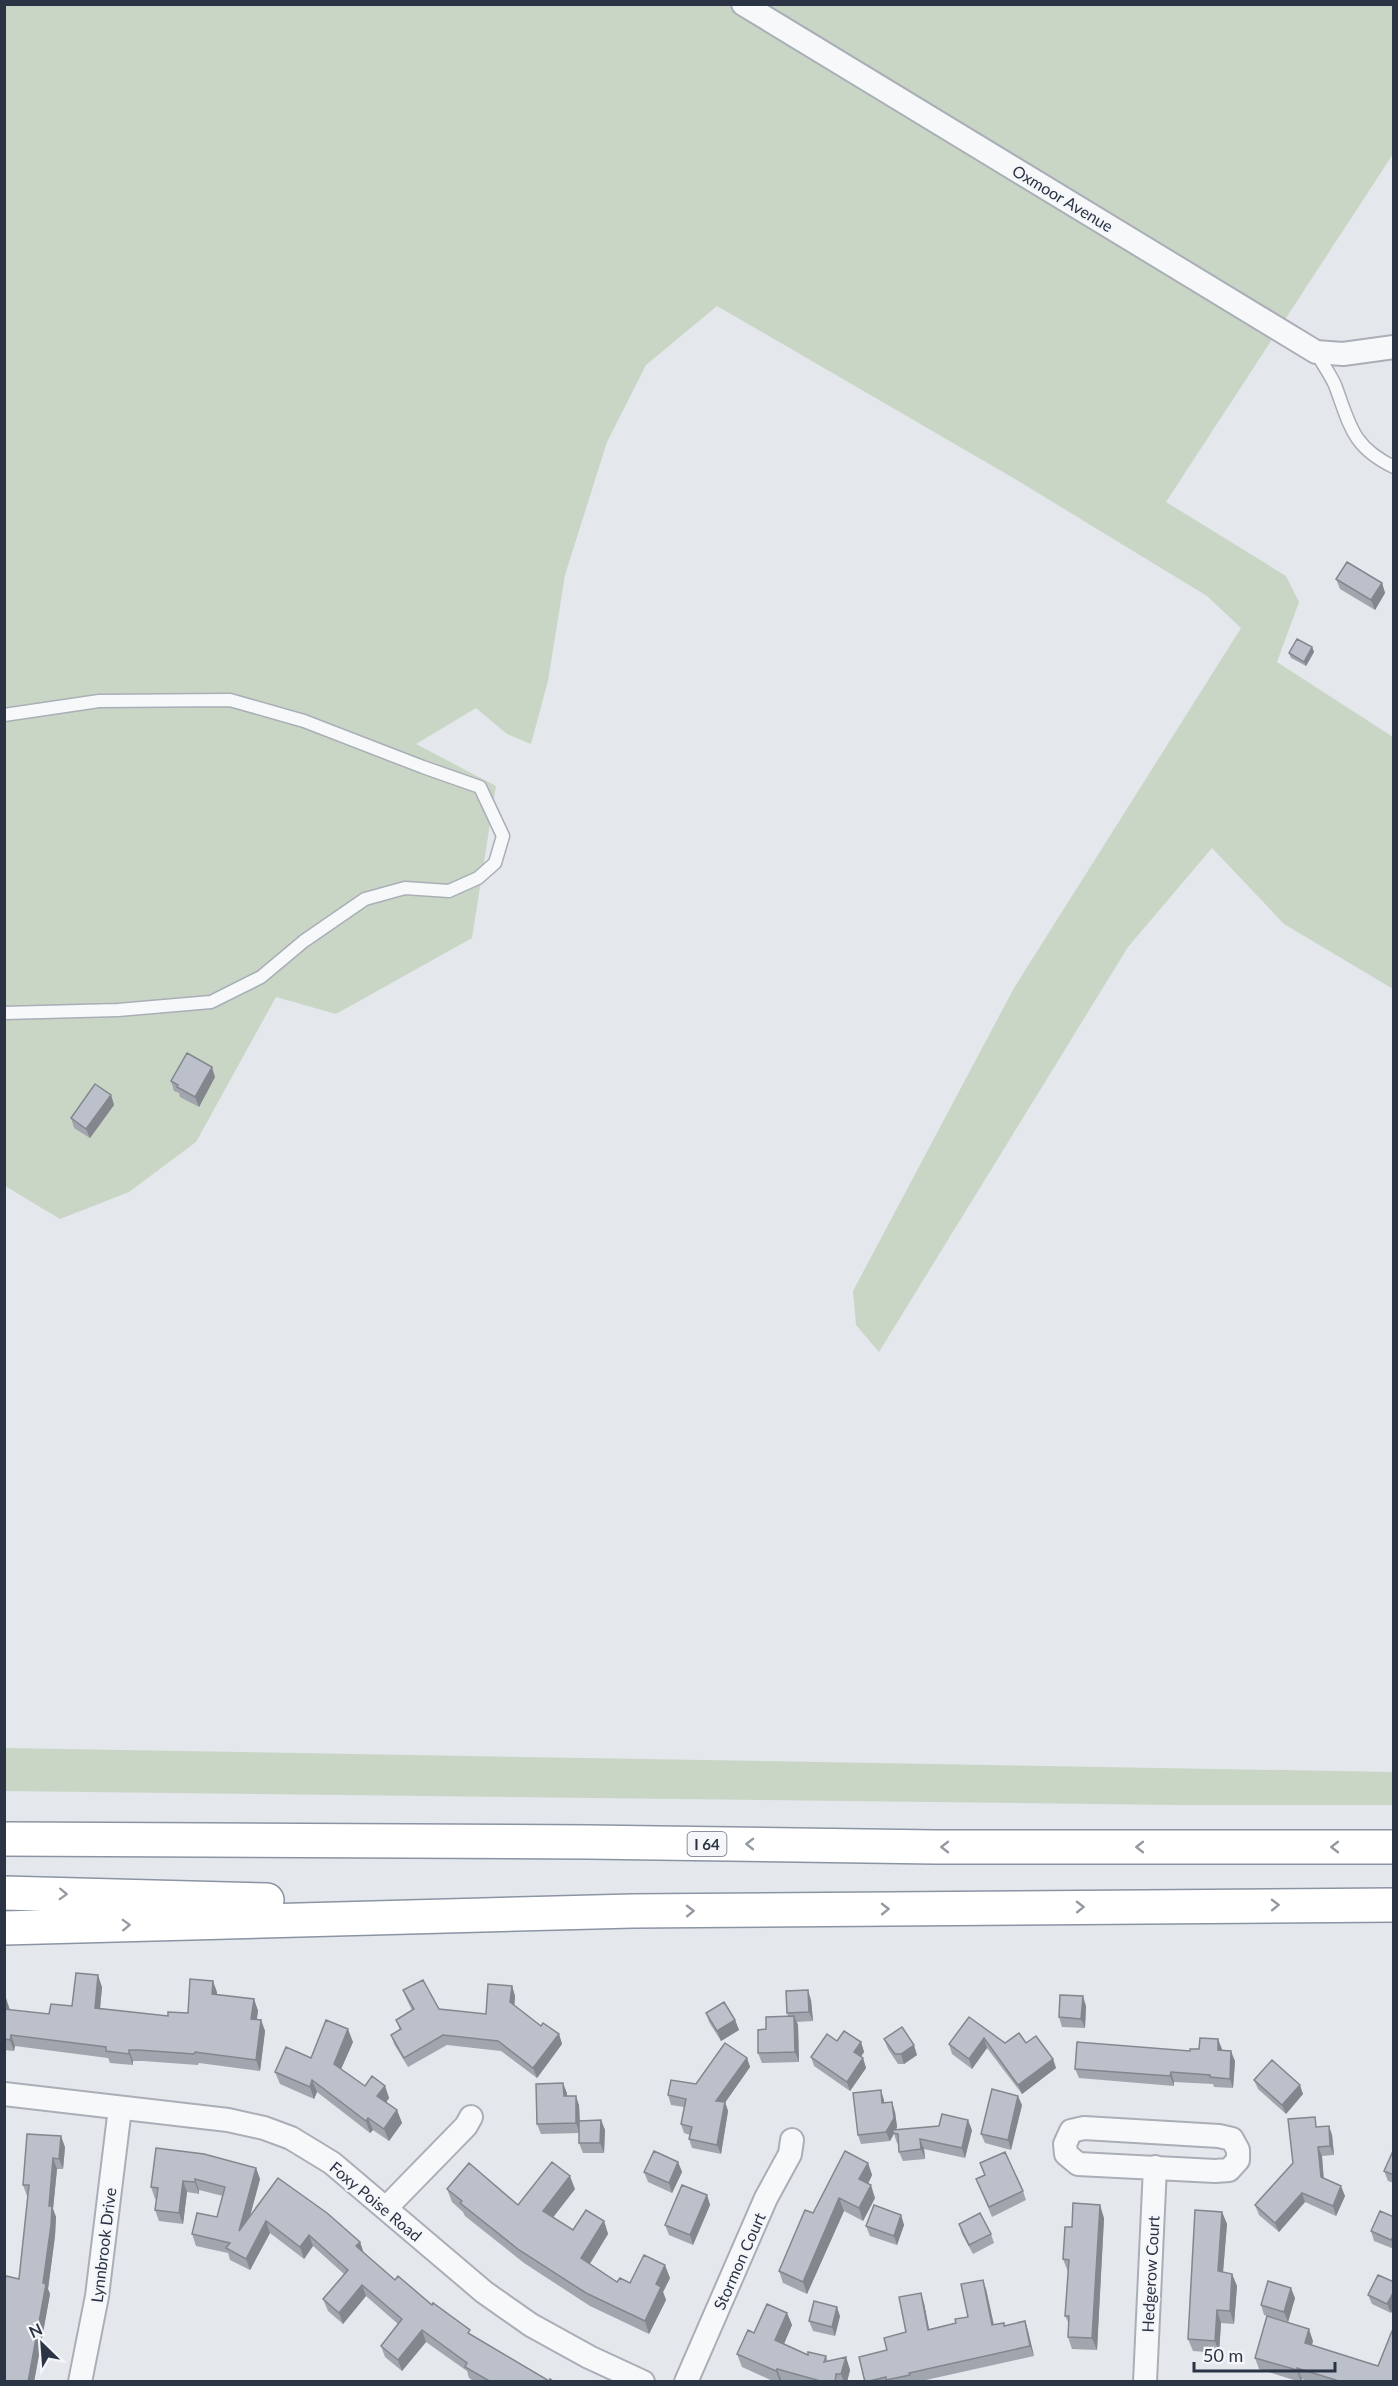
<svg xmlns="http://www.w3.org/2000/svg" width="1398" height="2386" font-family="Lato,sans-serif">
<rect width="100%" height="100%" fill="#e4e7ec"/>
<!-- green -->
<path fill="#c9d6c5" d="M4,5H1393V154L1166,502L1286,576L1299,602L1277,662L1393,737V989L1284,924L1212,848L1128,947L879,1352L856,1325L853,1291L1014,988L1241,628L1207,596L1015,479L717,306L646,365L607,442L565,575L548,681L531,744L507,734L476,708L416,744L496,786L472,938L336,1014L276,997L196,1142L129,1192L60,1219L5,1186Z
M5,1748L1393,1772L1394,1805H1176L5,1791Z"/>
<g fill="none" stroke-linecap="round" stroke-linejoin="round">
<!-- service casing -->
<g stroke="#a9aeb7" stroke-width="15">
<path id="service" d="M1316,352C1322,363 1330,374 1335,385C1350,425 1352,447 1394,467
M4,715L99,701L230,700L304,721L423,767L480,787L503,836L495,863L478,878L449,891L405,888L365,899L304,941L261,977L211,1002L118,1010L4,1013"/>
</g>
<!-- minor casing -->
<g stroke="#a9aeb7" stroke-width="26">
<path id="minor" d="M743,4L1316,352L1343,354L1394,347
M4,2094L228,2120L264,2128L291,2138L332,2163L484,2292L531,2325L589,2357L643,2382
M1084,2128L1219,2136L1232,2139L1238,2150V2160L1229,2170L1215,2171L1078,2164L1066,2154L1065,2144L1071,2131Z
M386,2208L466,2126L471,2117
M80,2382L97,2296L120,2108
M686,2382L766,2198L790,2154L792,2140
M1145,2382L1155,2167"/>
</g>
<!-- motorway casing -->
<g stroke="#8b94a3" stroke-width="36">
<path id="motorway" d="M4,1839L588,1842L935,1847H1394
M4,1893L267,1900
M4,1928L632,1911L1394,1905"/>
</g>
<!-- service -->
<use href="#service" stroke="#f7f8fa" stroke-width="12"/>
<!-- minor -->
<use href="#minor" stroke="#f7f8fa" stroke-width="22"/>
<!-- motorway -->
<use href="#motorway" stroke="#fff" stroke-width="33"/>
</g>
<!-- wall -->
<path fill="#a1a5ae" d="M1336,579L1382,583L1385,593L1375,610L1340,589Z
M1312,647L1314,652L1306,666L1291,658L1289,653Z
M215,1077L199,1107L180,1097L179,1093L174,1091L171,1081Z
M111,1095L114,1105L90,1138L74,1128L71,1118Z
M512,1986L515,1996L514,2005L541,2026L559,2034L562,2044L537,2078L501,2051L447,2045L408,2067L394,2044L391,2035L400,2030L396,2020L412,2010L407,2000L403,1990L439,2009L486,2014Z
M102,1987L100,2009L168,2016L188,2013L217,1992V1995L254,1999L258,2011L257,2019L261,2020L265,2031L260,2071L199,2063L198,2065L143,2061H133V2065L110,2063L108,2058L15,2046L14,2051L4,2050V1998L10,2010L49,2014L72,2006Z
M811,2000L813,2021L797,2022L798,2025L799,2062L762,2063L758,2053L766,2029L788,2016L787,2013Z
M1086,2006L1085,2028L1062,2027L1059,2017Z
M706,2013L735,2020L739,2030L721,2041L709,2022Z
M969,2017L1005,2043H1026L1053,2059L1056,2068L1022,2094L987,2048L972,2069L952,2054L949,2044Z
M884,2039L917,2055L904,2064H898L888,2049Z
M837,2041L861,2042L864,2052L861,2057L863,2058L866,2068L850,2091L814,2066L811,2057Z
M353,2042L341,2069L365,2086H385L389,2098L386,2102L397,2110L402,2123L389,2141L373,2130L370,2133L317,2092L314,2099L280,2084L275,2072Z
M1222,2049V2051L1235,2061L1233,2088L1214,2087L1213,2084L1174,2082V2086L1079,2078L1075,2069L1190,2051Z
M747,2058L750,2067L725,2102L728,2111L721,2154L692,2148L689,2139L690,2135L684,2133L681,2124L684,2107L671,2105L668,2095L696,2084Z
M1254,2080L1303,2094L1286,2114L1258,2089Z
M567,2093V2096L579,2105L580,2121L601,2120L605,2130L604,2153H583L579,2143V2133L541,2134L537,2124Z
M884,2100V2103L895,2112L897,2127L896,2130H972L965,2158L924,2149L925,2159L903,2161L899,2152L898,2144L897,2143L894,2134L890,2141L861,2144L858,2135Z
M1022,2105L1011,2150L985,2143L981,2134Z
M1329,2126L1332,2135L1334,2155L1322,2156L1324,2179L1345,2196L1336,2216L1305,2202L1279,2232L1259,2215L1255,2205L1293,2163L1319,2127Z
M65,2147L63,2169H57L53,2209L56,2217L55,2236L48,2289L50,2294L34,2382H4L19,2279L28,2196H27L23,2185Z
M1393,2151L1394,2183L1388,2181L1384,2171Z
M678,2162L682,2172L672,2193L648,2182L644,2172Z
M868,2163L872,2175L868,2184L875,2198L863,2221L844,2211L807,2294L783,2283L779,2271L813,2213Z
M980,2163L1023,2191L1026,2200L992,2217L976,2179L984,2175Z
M256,2168L260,2179L250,2216L360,2242L364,2254L395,2280L432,2305L471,2335L549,2381L554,2382H475L469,2378L467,2371L426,2342L402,2371L385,2357L381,2346L398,2324L366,2296L343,2324L328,2311L323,2299L344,2274L313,2246L304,2259L270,2233L250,2270L230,2260L228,2253L196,2246L192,2234L217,2217L223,2196L199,2190V2194L187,2192L183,2224L159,2221L155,2210L157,2199H155L151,2187Z
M447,2189L518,2205L575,2189L553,2217L573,2230L604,2221L608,2234L590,2264L617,2282L630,2283L670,2278L663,2292L666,2300L649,2334L590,2306L524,2263L465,2216L463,2212L452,2202Z
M707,2195L710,2205L693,2245L669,2235L665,2225Z
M1222,2212L1227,2224L1223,2272L1232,2274L1237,2286L1234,2324L1221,2323L1219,2353L1193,2351L1188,2339Z
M901,2215L904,2225L897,2245L870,2236L866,2226Z
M1394,2217V2249L1374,2241L1371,2231Z
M1104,2218L1097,2350L1072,2349L1068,2337L1069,2324L1065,2316L1068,2272L1063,2259Z
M959,2224L991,2234L994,2243L973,2254L962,2234Z
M1394,2282L1391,2313L1372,2304L1368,2295Z
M986,2289L994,2325L1005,2326L1025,2321L1028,2331L1034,2356L917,2382H865L906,2332L924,2303L929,2329L956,2323L968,2317Z
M1295,2298L1288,2322L1264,2315L1261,2305Z
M787,2313L792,2325L784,2344L808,2355L826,2356L828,2362L846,2357L850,2370L847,2382H775L742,2367L737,2354L754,2333Z
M840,2316L835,2336L813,2331L809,2321Z
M1313,2341L1312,2345L1378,2366L1394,2382H1309L1302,2379L1301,2382H1300L1259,2369L1255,2358Z"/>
<!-- shaded-wall -->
<path fill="#83868d" d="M1382,583L1385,593L1375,610L1371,600Z
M1312,647L1314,652L1306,666L1304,662Z
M212,1067L215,1077L199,1107L195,1097Z
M111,1095L114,1105L90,1138L86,1129Z
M98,1975L102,1987L99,2019L95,2008Z
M213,1981L217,1992L216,2005L212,1994Z
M512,1986L515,1996L514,2012L510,2002Z
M808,1990L811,2000L813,2021L809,2012Z
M1083,1996L1086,2006L1085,2028L1081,2019Z
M6,1998L10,2010H4Z
M254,1999L258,2011L255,2030L251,2019Z
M794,2016L798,2025L799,2062L795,2052Z
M261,2020L265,2031L260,2071L256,2060Z
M735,2020L739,2030L721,2041L717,2031Z
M348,2029L353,2042L338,2076L334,2064Z
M559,2034L562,2044L537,2078L533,2068Z
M11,2035L15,2046L14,2051L10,2040Z
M984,2038L987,2048L972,2069L969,2059Z
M1218,2039L1222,2049L1221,2060L1218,2050Z
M861,2042L864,2052L857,2062L854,2052Z
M914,2045L917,2055L904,2064L901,2054Z
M129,2050L133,2061V2065L129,2054Z
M1231,2051L1235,2061L1233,2088L1230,2079Z
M747,2058L750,2067L720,2110L716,2101Z
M863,2058L866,2068L850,2091L847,2082Z
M1053,2059L1056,2068L1022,2094L1018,2085Z
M1171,2072L1174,2082V2086L1170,2076Z
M312,2080L317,2092L314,2099L310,2087Z
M563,2083L567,2093V2106L564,2096Z
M1300,2085L1303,2094L1286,2114L1282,2105Z
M385,2086L389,2098L382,2109L377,2096Z
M881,2090L884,2100L885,2113L882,2103Z
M576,2096L579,2105L580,2133L576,2123Z
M1018,2096L1022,2105L1011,2150L1008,2140Z
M725,2102L728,2111L721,2154L717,2145Z
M892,2102L895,2112L897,2127L890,2141L886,2132Z
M397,2110L402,2123L389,2141L384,2129Z
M368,2118L373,2130L370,2133L366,2121Z
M601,2120L605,2130L604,2153L600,2143Z
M968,2120L972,2130L965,2158L962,2148Z
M1329,2126L1332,2135L1334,2155L1330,2146Z
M61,2136L65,2147L63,2169L59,2159Z
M920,2139L924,2149L925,2159L921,2149Z
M1318,2147L1322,2156L1324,2187L1321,2177Z
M53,2158L57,2169L53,2209L56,2217L55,2236L48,2289L50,2294L34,2382H28L43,2283Z
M678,2162L682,2172L672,2193L669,2183Z
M868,2163L872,2175L864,2192L859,2179Z
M256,2168L260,2179L243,2242L239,2231Z
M570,2176L575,2189L548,2224L543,2211Z
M195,2179L199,2190V2194L195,2182Z
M183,2181L187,2192L183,2224L179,2213Z
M871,2185L875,2198L863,2221L859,2208Z
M1341,2186L1345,2196L1336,2216L1333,2206Z
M1302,2193L1305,2202L1279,2232L1275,2223Z
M707,2195L710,2205L693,2245L690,2235Z
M839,2198L844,2211L807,2294L803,2282Z
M1100,2205L1104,2218L1097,2350L1092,2338Z
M1222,2212L1227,2224L1222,2284L1218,2271Z
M901,2215L904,2225L897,2245L894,2236Z
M266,2221L270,2233L250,2270L246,2259Z
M604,2221L608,2234L585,2271L581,2258Z
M309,2235L313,2246L304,2259L300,2247Z
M360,2242L364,2254L356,2246Z
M665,2265L670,2278L663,2292L666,2300L649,2334L645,2321L656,2284Z
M1232,2274L1237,2286L1234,2324L1230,2311Z
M983,2280L986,2289L996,2335L992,2325Z
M362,2285L366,2296L343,2324L339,2313Z
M1291,2288L1295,2298L1288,2322L1284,2312Z
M1394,2291V2308L1391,2313L1387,2304Z
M921,2293L924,2303L931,2339L928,2330Z
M837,2307L840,2316L835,2336L832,2327Z
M1217,2310L1221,2323L1219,2353L1215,2341Z
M787,2313L792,2325L780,2353L775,2340Z
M1025,2321L1028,2331L1034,2356L1030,2346Z
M1309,2329L1313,2341L1309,2354L1305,2343Z
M422,2330L426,2342L402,2371L398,2360Z
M846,2357L850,2370L847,2382H844L841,2374Z
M1297,2368L1302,2379L1301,2382L1297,2370Z
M777,2369L782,2382H780L776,2371Z"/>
<!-- building -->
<path fill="#bbc0ca" stroke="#83868d" stroke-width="1.5" d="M1347,562L1382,583L1371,600L1336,579Z
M1297,639L1312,647L1304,662L1289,653Z
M187,1053L212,1067L195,1097L177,1087L178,1085L171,1081Z
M95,1084L111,1095L86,1129L71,1118Z
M76,1973L98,1975L95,2008L168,2016V2012L188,2013L190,1979L213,1981L212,1994L254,1999L251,2019L261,2020L256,2060L195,2052L194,2054L139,2050H129V2054L106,2051V2047L11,2035L10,2040L4,2039V2009L49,2014L51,2004L72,2006Z
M423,1980L439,2009L486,2014L488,1984L512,1986L510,2002L541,2026L543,2023L559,2034L533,2068L498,2041L443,2035L404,2058L391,2035L401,2029L396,2020L414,2009L403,1990Z
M808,1990L809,2012L787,2013L786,1991Z
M1060,1995L1083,1996L1081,2019L1059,2017Z
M724,2002L735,2020L717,2031L706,2013Z
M794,2016L795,2052L758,2053V2030L766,2029V2017Z
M969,2017L1005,2043L1019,2033L1026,2043L1036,2036L1053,2059L1018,2085L984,2038L969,2059L949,2044Z
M326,2020L348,2029L334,2064L365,2086L372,2076L385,2086L377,2096L397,2110L384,2129L368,2118L366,2121L312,2080L310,2087L275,2072L286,2047L311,2058Z
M902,2027L914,2045L901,2054H895L884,2039Z
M844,2031L861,2042L854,2052L863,2058L847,2082L811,2057L827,2034L837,2041Z
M1200,2038L1218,2039V2050L1231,2051L1230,2079L1210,2077V2075L1171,2072L1170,2076L1075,2069L1077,2042L1190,2051V2049H1199Z
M725,2043L747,2058L716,2101L725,2102L717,2145L689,2139L692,2127L681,2124L686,2099L668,2095L671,2080L696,2084Z
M1272,2060L1300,2085L1282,2105L1254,2080Z
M563,2083L564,2096H576V2123L537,2124L536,2084Z
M992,2089L1018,2096L1008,2140L981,2134Z
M881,2090L882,2103L892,2102L894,2118L886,2132L858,2135L853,2093Z
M942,2114L968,2120L962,2148L920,2139L921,2149L899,2152L898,2134L893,2133V2130L939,2126Z
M1315,2117L1316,2127L1329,2126L1330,2146L1318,2147L1321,2177L1341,2186L1333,2206L1302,2193L1275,2223L1255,2205L1293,2163L1288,2119Z
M601,2120L600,2143H579V2121Z
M27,2134L61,2136L59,2159L53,2158L49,2206H52L51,2225L43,2283L46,2284L28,2382H4V2284L6,2276L19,2279L29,2185H23Z
M156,2148L204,2154L256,2168L239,2231L278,2178L327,2213L360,2242L356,2246L395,2280L398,2276L432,2305L433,2303L470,2330L468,2333L549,2381L550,2379L554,2382H491L465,2367L467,2363L422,2330L398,2360L381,2346L402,2319L362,2285L339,2313L323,2299L348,2270L309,2235L300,2247L266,2221L246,2259L226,2248L230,2243L192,2234L197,2213L217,2217L225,2187L195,2179V2182L183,2181L179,2213L155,2210L158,2188L151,2187Z
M654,2151L678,2162L669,2183L644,2172Z
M845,2151L868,2163L859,2179L871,2185L859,2208L839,2198L803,2282L779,2271L805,2210L813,2213Z
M1393,2151H1394V2175L1384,2171Z
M1005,2152L1023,2191L989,2207L976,2179L985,2175L980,2163Z
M552,2162L570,2176L543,2211L573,2230L586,2210L604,2221L581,2258L617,2282L620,2278L630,2283L644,2255L665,2265L656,2284L661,2287L645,2321L586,2293L519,2250L460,2203L462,2201L447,2189L469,2163L518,2205Z
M682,2185L707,2195L690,2235L665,2225Z
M1073,2203L1100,2205L1092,2338L1068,2337L1069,2316H1065L1069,2260L1063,2259L1065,2227H1072Z
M874,2205L901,2215L894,2236L866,2226Z
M1195,2210L1222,2212L1218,2271L1232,2274L1230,2311L1217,2310L1215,2341L1188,2339Z
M1380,2211L1394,2217V2236L1391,2240L1371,2231Z
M980,2213L991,2234L969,2245L959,2224Z
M1378,2275L1394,2282V2291L1387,2304L1368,2295Z
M983,2280L992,2325L1004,2323V2326L1025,2321L1030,2346L909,2373L910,2375L886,2380V2377L865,2382L859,2357L887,2350L884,2338L906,2332L899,2297L921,2293L928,2330L956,2323L955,2319L968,2317L961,2284Z
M1268,2281L1291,2288L1284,2312L1261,2305Z
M814,2301L837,2307L832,2327L809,2321Z
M767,2304L787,2313L775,2340L808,2355V2352L826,2356L824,2362L846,2357L841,2374H836L835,2382H824L777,2369L776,2371L737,2354L748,2330L754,2333Z
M1267,2316L1309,2329L1305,2343L1378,2366L1392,2331H1394V2382H1342L1297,2368V2370L1255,2358Z"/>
<!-- one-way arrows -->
<defs><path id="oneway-chevron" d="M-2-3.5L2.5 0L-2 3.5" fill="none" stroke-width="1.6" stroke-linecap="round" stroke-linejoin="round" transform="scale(1.5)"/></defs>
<g stroke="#959aa2">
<use href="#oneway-chevron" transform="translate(750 1844) rotate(-179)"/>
<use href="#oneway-chevron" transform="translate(945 1847) rotate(180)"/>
<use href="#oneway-chevron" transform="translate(1140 1847) rotate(-180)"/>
<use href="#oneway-chevron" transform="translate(1335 1847) rotate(-180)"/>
<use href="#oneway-chevron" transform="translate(63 1894) rotate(2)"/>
<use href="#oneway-chevron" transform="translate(1275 1905) rotate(-1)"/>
<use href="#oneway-chevron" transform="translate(1080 1907) rotate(-1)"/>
<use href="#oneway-chevron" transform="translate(885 1909) rotate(-1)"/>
<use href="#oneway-chevron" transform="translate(690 1911) rotate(-1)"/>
<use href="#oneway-chevron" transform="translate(126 1925) rotate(-2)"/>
</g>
<g text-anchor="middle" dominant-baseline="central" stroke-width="4.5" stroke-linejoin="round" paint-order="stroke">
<!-- shield labels -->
<rect fill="#f4f6f9" stroke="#676e7b" stroke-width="1.5" x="687.5" y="1832" width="39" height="24" rx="4.5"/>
<g font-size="15" font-weight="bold" fill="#2b3445">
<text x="707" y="1844">I 64</text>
</g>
<!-- street labels -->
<g font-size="16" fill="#2b3445" stroke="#f4f6f9">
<text transform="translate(1063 198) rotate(31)">Oxmoor Avenue</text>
<text transform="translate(376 2201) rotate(40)">Foxy Poise Road</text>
<text transform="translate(103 2245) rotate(-83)">Lynnbrook Drive</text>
<text transform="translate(739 2261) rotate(-66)">Stormon Court</text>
<text transform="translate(1150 2274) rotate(-87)">Hedgerow Court</text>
</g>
</g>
<!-- border -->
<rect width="1398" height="2386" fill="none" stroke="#2b3445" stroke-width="12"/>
<!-- north arrow -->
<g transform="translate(42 2344) rotate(335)" stroke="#f4f6f9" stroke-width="4.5" paint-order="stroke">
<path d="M0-4.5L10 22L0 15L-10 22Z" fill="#2b3445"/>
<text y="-9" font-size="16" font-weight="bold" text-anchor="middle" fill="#2b3445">N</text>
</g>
<!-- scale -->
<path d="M1194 2362v9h141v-9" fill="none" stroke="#2b3445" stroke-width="3"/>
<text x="1203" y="2362" font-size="18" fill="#2b3445" stroke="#f4f6f9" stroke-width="4.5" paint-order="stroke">50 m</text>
</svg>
